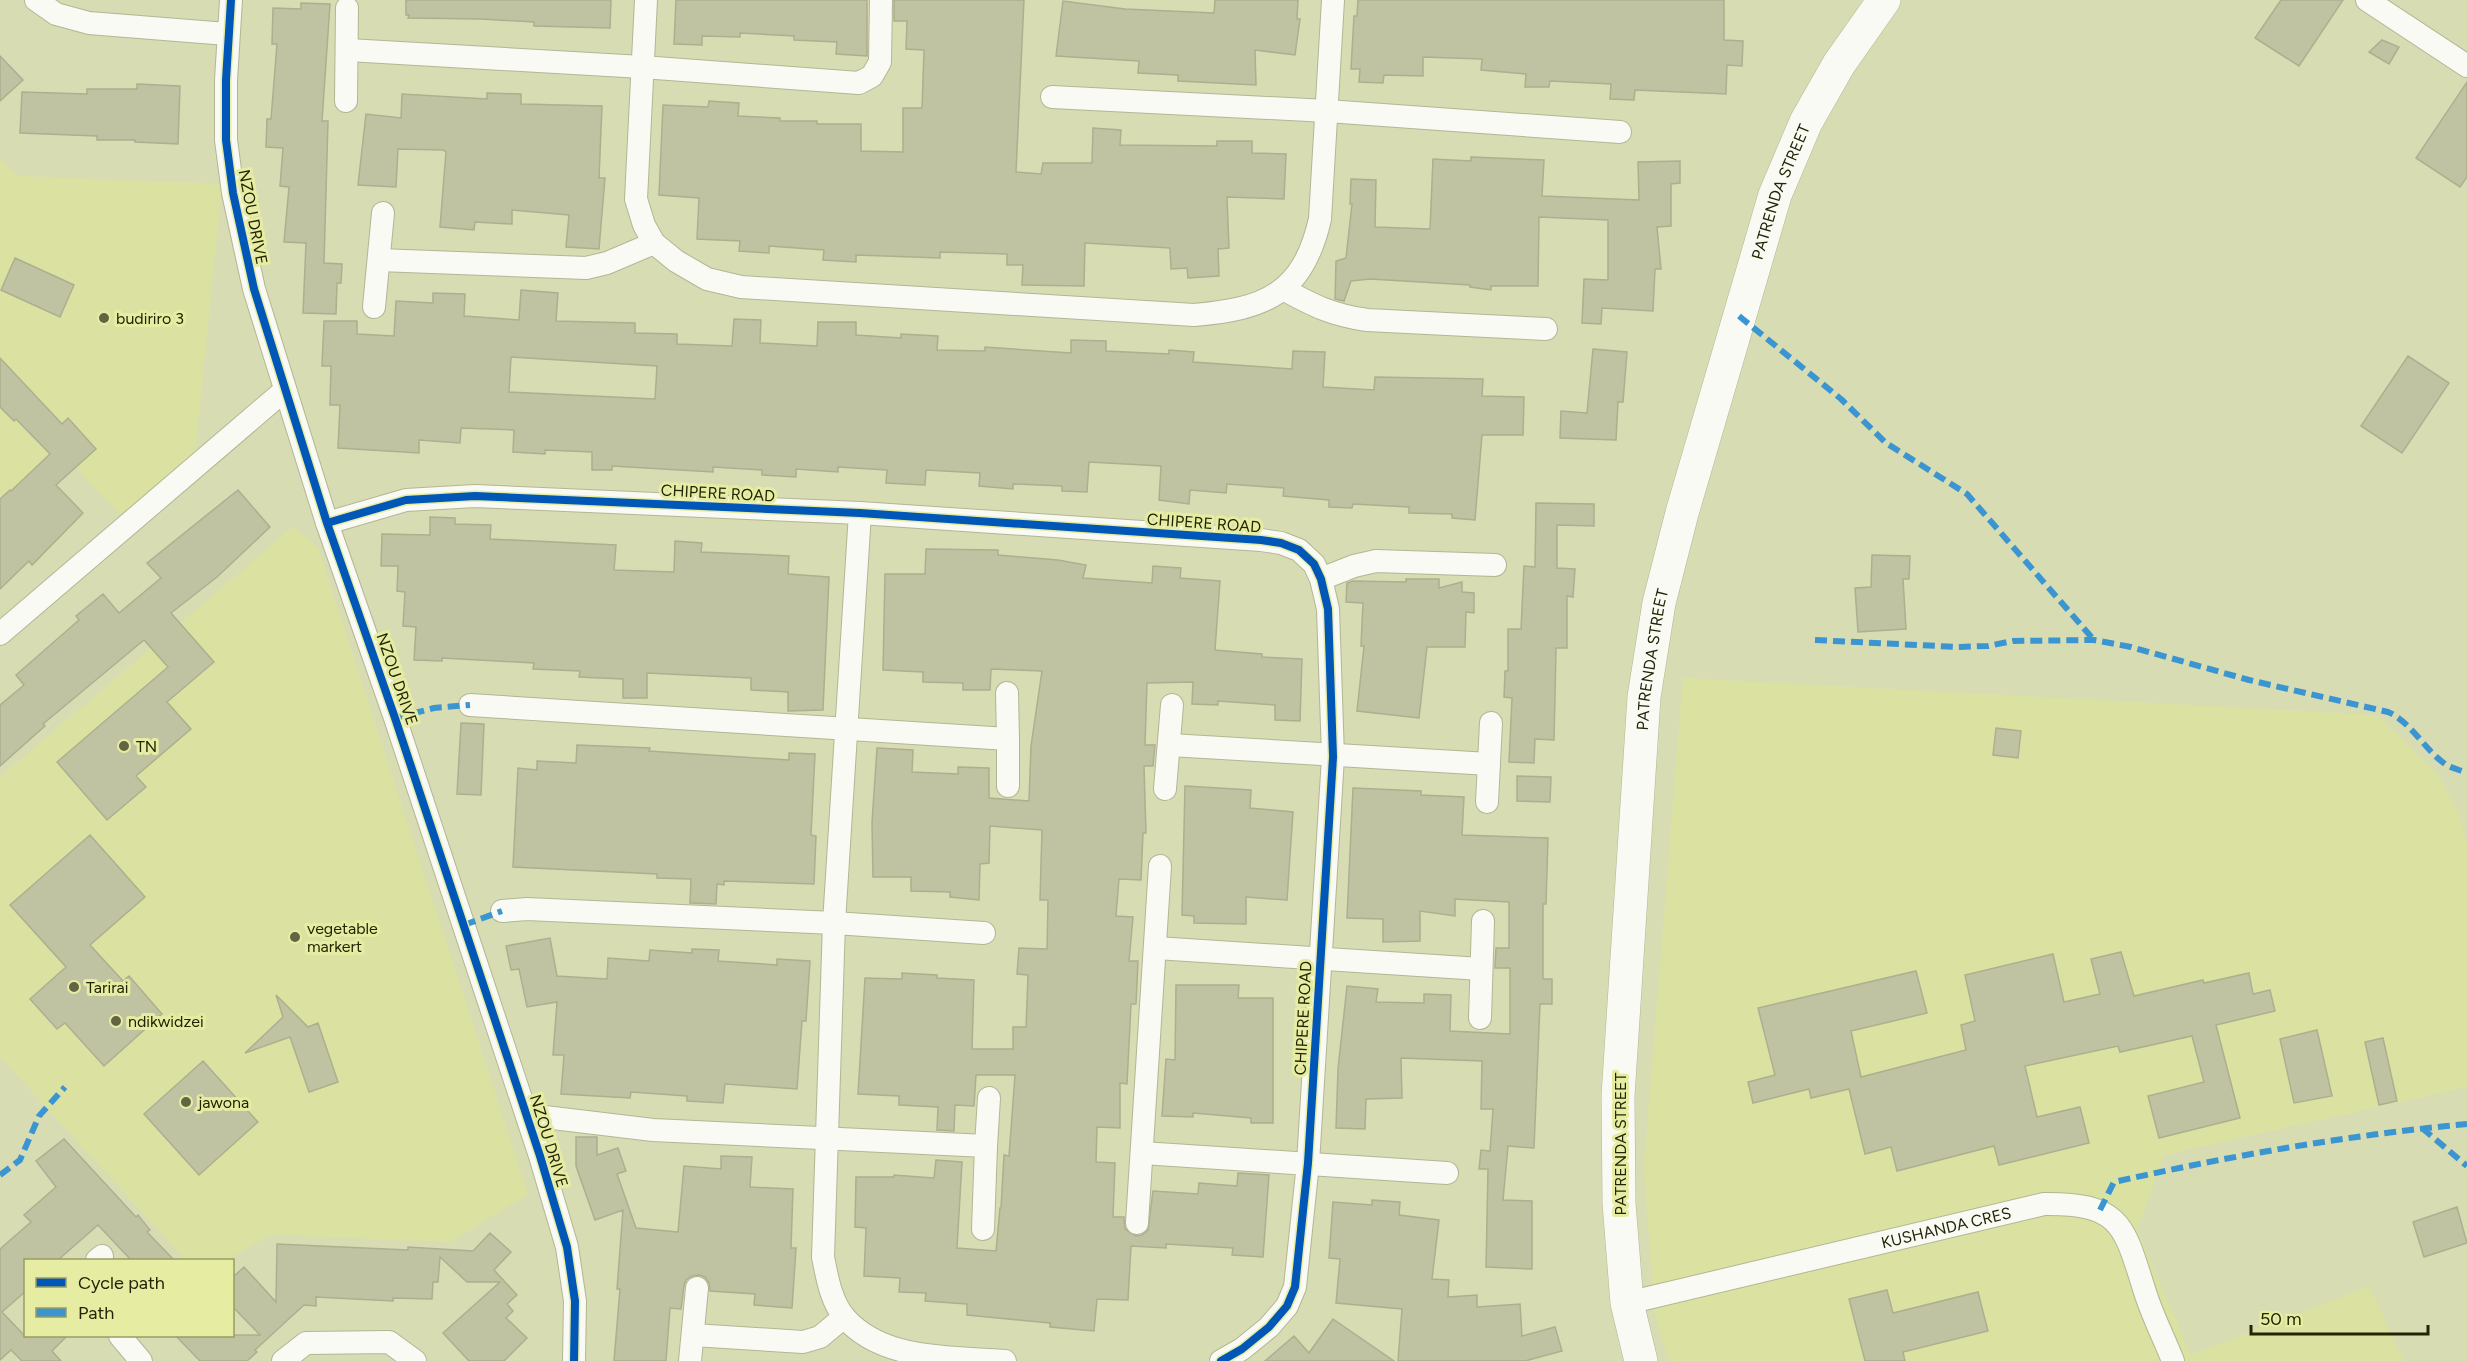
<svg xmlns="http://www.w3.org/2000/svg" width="2467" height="1361" font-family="Figtree,sans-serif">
<rect width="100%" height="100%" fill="#d8dcb3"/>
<!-- built -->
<path fill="#dbe2a1" d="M0,158L17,176L222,184L195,454L124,518L61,452L0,505Z
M293,527L318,548L528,1194L450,1242L270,1235L227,1260H186L0,1057V777Z
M1683,678L2377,715L2438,775L2459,814L2467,846V1087L2164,1155L2137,1230L2191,1355L2369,1286L2404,1361H1669L1654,1310L1644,1165Z"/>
<!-- building -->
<path fill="#bfc3a1" stroke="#adaf8f" stroke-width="1.5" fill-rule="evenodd" d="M406,0H611L610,28L534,26V22L481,19L408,18L409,15H406Z
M676,0H867V56L836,54L837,42L794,40V36L740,33V37L702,36V45L674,44Z
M894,0H1024L1016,172L1041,174L1043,163H1092L1093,128L1121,130L1120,145L1217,146V141H1252V153L1286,154L1284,199L1227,197L1229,248L1218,249L1219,276L1188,278L1187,268L1171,269L1170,248L1085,243L1084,286L1022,285L1023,265H1007V254L940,252V258L856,255V262L823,260L824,250L769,246V253L739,251L740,241L697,239L699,198L659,195L663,105L708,107L709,101L739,103L738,116L780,118V121H817V124H861V151L903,152V108H922L924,50L906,49L907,21H894Z
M1215,0H1298L1297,19H1300L1295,55L1255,50L1256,85L1178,81V75L1138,73L1139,61L1056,56L1063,1L1125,9L1214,13Z
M1358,0H1724V40L1743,41L1742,66L1727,65L1726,94L1635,90L1634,100L1610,99L1611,84L1550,81L1549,87H1525L1526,74L1481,70L1482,59L1423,57V76L1384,75L1383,83L1359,82L1360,69H1351L1354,16H1357Z
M2281,0H2343L2299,66L2255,38Z
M301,3L330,4L322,121H328L324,263L342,264L341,283H337L336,314L303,313L306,243L284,242L289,187L280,186L283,148L266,147L267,119H271L277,44H272L273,8L301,9Z
M2382,40L2399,47L2389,64L2369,52Z
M0,56L23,80L0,101Z
M2467,82V177L2460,187L2416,158Z
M137,84L180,86L178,144L135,142V140H97V136L20,133L22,92L87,94V89H137Z
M487,93L521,94V104L602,106L599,178H605L599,249L566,247L569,215L512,210V224L475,222L474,230L440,227L446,152L443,150L398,149L396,187L358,185L366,114L401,118L402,94L487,99Z
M1471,157L1544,160L1542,196L1639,200L1638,162L1680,161V183L1671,184V226L1657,227L1661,269H1655L1653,311L1602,308L1601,324L1582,323L1584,279L1608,280V220L1539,217L1538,286H1491V290L1470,287V285L1370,279L1351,281L1344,301L1335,299L1336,261L1346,258L1352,204H1350L1351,179L1376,180L1375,227L1430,229L1433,159L1471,161Z
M15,258L74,285L60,317L1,290Z
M521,290L558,293L556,321L635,323V333L677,334V344L732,346L734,319L761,320L760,343L817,346L818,322H856V335L901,338V334L938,336L937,350L985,351V347L1071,353V340L1106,341V351L1169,354V350L1194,352L1193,362L1292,369L1293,351L1325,352L1323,387L1374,390L1375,377L1483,379L1482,396L1524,397L1523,435H1482L1475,520L1452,518V514L1409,513V507L1353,504L1352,508L1329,507V500L1283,496L1284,488L1227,484L1226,493L1190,490L1189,504L1159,500L1161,466L1089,462L1087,492L1062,491V486L1013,484V489L979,486L980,473L926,470L925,485L886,483L887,470L838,467V472L796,469V477L762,475V470L713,467V472L612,466V470H592V452L545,450V454L513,452L514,430L461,428L460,443L419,440V453L338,448L340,405H330L331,366H322L324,321H357V334L394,336L396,301L433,303V293L465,294L464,316L519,320ZM511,357L657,366L655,399L509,392Z
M1593,349L1627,352L1623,402H1618L1616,440L1560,438L1561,411L1587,413Z
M2408,356L2449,383L2402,453L2361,426Z
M0,358L62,424L68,418L96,449L56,485L83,513L32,565L29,561L0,589V499L10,490L11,491L50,454L16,419L14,421L0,407Z
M238,490L270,527L217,577L171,613L214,662L167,702L191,729L136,776L146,787L107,820L57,762L168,667L144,640L43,724L45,726L0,766V705L24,685L16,675L79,620L76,616L103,594L119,613L161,578L147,563Z
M1536,503L1594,504V526L1557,525V568L1575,569L1573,597L1567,596V648H1556L1554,740L1535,739L1534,763L1509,762L1512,698L1504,697L1505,671H1508V629H1521L1524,566L1535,567Z
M430,517L455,518V524L491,525L490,539L616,545L614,570L674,572L675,541L702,543L701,552L789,556L788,574L829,577L823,710L788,711V692L751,690V678L647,673V698H623V679L579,677L580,671L533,669L534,663L442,658V661L414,660L416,627L403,626L405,592L397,591L398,566H381L382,534L430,535Z
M926,549L998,550V555L1058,560L1086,565L1083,578L1152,583L1153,566L1181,568L1180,578L1220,581L1215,650L1262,654V657L1302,659L1300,721L1275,720V705L1218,701V705L1192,704L1193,682L1147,683L1145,745H1155L1153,766H1144L1146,833H1143L1141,880L1119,879L1116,916L1133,917L1129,961H1138L1136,1004H1131L1127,1084L1120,1083V1128L1097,1127L1096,1162L1115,1163L1113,1217H1124L1125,1229L1136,1236L1142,1235L1148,1230L1153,1191L1198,1194L1199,1183L1237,1186L1238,1173L1269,1175L1263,1257L1232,1255L1233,1248L1166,1244V1248L1131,1246L1128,1300L1097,1299L1094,1331L1050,1327V1323L967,1315V1304L925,1301L926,1293L899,1292L900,1278L864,1276L866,1228L855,1227L856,1177H894V1175L934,1178L936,1160L962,1162L957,1248L996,1251L1000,1208H1001L1004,1155L1009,1156L1015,1075H976L974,1106L955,1105L954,1131L937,1130L938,1107L899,1105V1096L858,1094L865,978L902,979V973L937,975V978L974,980L972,1049H1013V1027H1026L1028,975L1017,974L1019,948L1047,949L1048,900H1040L1042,830L990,826L989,863L980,864L979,900L950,897V892L911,891V877H873L872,823L877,748L913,750L912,772L958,774V767L989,768V798L1029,801L1031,746L1042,671L991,669L990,690H963V683L923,682V672L883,670L885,574H925Z
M1872,555L1910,556L1909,579H1903L1906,629L1858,632L1855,588L1871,587Z
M1406,579H1439V588L1462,582V592L1474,593V613L1466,612L1465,647H1427L1419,718L1357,711L1364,646H1361L1363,603L1346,602L1347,583L1353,581L1406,582Z
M461,723L484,724L481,795L457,794Z
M1996,728L2021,731L2018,758L1993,755Z
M577,745L650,748L649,751L789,760V753L815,754L811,835L816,836L814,884L724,881V885L717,884L716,904L690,903L691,879L657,878V874L513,867L518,768L537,770V761L576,763Z
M1517,776L1551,777L1550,802L1517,801Z
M1185,786L1251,790L1250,808L1293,812L1287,900L1246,897V924L1194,923V916L1182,915Z
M1353,788L1421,791V795L1464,797L1462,835L1548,838L1546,904H1543V979H1552V1004H1540L1534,1148L1508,1146L1503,1200L1532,1201V1269L1486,1267L1488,1169H1479L1481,1150L1490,1151L1493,1109H1481L1482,1061L1401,1058L1402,1098L1366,1099L1365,1129L1336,1128L1338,1069L1347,986L1378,989L1376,1002L1424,1003V994L1451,995L1450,1031L1510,1034V968H1495L1496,948H1509V902L1455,899V916L1420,911V941L1383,942V919L1347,918Z
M90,835L145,897L90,945L123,981L129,976L162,1014L104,1066L65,1023L57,1029L30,999L66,967L10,905Z
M550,938L557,976L607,979L608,958L649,961L650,950L692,953V949L719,950L718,961L777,965V959L810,961L806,1021H802L797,1089L725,1084L723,1103L687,1101V1096L631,1092L630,1098L561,1094L564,1055H553L557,1002L527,1007L519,969L511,970L506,946Z
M2121,952L2134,996L2203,980L2204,983L2249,973L2253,994L2270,990L2275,1011L2216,1025L2240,1118L2159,1138L2148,1096L2204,1082L2192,1036L2120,1052L2118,1046L2025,1066L2037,1117L2080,1107L2089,1143L1999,1165L1994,1146L1897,1171L1891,1147L1865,1154L1849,1089L1811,1098L1809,1089L1753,1103L1748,1082L1775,1075L1758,1008L1916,971L1927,1013L1851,1031L1861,1077L1966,1050L1961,1025L1975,1021L1965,975L2053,954L2064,1002L2100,994L2091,959Z
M1176,985H1239L1238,998H1273V1123H1251V1118L1193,1113V1117L1162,1116L1166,1059L1175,1060Z
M276,995L308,1027L318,1023L338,1082L309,1092L290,1037L245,1053L283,1017Z
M2317,1030L2332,1096L2294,1103L2280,1039Z
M2383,1038L2397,1101L2379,1105L2365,1042Z
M203,1061L258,1122L199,1175L144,1114Z
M576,1137H597V1155L618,1148L626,1171L617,1174L636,1228L678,1232L684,1166L721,1169V1156L752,1157L750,1187L793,1189L791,1248H796L792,1308L754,1305L755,1294L710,1291L709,1283L705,1277L699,1275L692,1276L686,1280L684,1286L681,1309L670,1308L666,1361H614L620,1289H617L623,1210L595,1220L576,1166Z
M64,1139L136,1217L138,1215L150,1230L147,1232L174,1260H131L98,1225L58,1260H26V1291L2,1312L24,1335H68L52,1351L61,1361H22L11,1350L0,1360V1249L31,1222L24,1215L56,1187L36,1161Z
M1372,1200L1400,1202L1399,1215L1439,1220L1432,1279L1449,1280L1448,1297L1477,1295V1307L1520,1304L1522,1336L1555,1327L1562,1351L1525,1361H1398L1402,1309L1336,1303L1340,1259L1329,1258L1333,1202L1372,1205Z
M2457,1207L2467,1243L2424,1257L2413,1222Z
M490,1233L511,1252L494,1270L517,1295L507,1304L513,1311L506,1318L527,1338L504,1361H469L443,1333L500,1282H467L440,1257L438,1282H433L432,1299L393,1298V1301L316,1297V1306L304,1305L255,1350L257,1352L247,1361H200L175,1335H260L232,1306V1278L244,1267L276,1302L277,1244L408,1250V1247L473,1251Z
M1887,1290L1893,1313L1978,1292L1988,1331L1903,1352L1905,1361H1865L1849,1299Z
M1333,1319L1394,1361H1265L1294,1336L1309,1353Z"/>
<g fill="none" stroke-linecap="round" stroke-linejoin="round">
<!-- street casing -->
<g stroke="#b3b695" stroke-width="24">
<g id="street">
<path d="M36,0L56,14L89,23L227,34"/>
<path d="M231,0L226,80V140L233,193L254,289L327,523L395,718L540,1156L567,1247L575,1301L574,1361"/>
<path d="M646,0L636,199L644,225L654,243L676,261L707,279L741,287L1194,315C1265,309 1303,294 1320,219L1333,0"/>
<path d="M2367,0L2467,66"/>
<path d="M348,50L642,67L859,83L872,76L880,62L881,0"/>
<path d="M1052,97L1327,111L1620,132"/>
<path d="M346,101L347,8"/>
<path d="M379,260L586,268L607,263L654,243"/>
<path d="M1283,289C1314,306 1332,315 1367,320L1546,329"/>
<path d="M374,307L383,213"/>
<path d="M860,513L834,923L823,1257C827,1277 831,1302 845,1318C883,1361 951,1357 1005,1361"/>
<path d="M327,523L406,500L475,496L860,513L1261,540L1281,543L1299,550L1314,564L1321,579L1328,609L1333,757L1308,1163L1295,1287L1287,1306L1269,1327L1242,1349L1221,1361"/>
<path d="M1321,579L1354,566L1376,561L1495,565"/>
<path d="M0,634L285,390"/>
<path d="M470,705L1008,739L1007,693"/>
<path d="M1170,745L1489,764"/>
<path d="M1008,786V739"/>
<path d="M1165,789L1172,705"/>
<path d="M1487,802L1491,723"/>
<path d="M502,911L527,909L834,923L984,933"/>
<path d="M1156,948L1481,969"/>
<path d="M1480,1018L1483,921"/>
<path d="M528,1115L653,1130L986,1146L989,1098"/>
<path d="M1142,1153L1447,1173"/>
<path d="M1137,1223L1160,866"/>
<path d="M983,1229L986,1146"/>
<path d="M97,1260L102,1256"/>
<path id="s1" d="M1627,1303L2044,1204C2122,1203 2124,1226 2145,1292C2152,1315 2164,1338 2173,1361"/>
<path d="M693,1335L803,1342L820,1337L844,1317"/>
<path d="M120,1336L141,1361"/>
<path d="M283,1361L306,1343L389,1342L415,1361"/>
<path d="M690,1361L697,1288"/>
</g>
</g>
<!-- secondary casing -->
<g stroke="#b3b695" stroke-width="34">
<g id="secondary">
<path id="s2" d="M1641,1361L1627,1303L1619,1203L1618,1096L1644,697L1659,603L1682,513L1775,195L1806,122L1839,64L1884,0"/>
</g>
</g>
<!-- street -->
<use href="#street" stroke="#f9faf4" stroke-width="22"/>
<!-- secondary -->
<use href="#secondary" stroke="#f9faf4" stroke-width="33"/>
<!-- quiet -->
<path stroke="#3b95d1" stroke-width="6" stroke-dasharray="12 6" stroke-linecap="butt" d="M1739,316L1841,399L1886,443L1967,494L2094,640
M1815,640L1958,647L1988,646L2013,641L2094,640L2131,647L2249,680L2388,712C2411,722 2424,749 2445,764C2451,768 2460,770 2467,773
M395,718L434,708L470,705
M464,925L502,911
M2422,1128L2467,1166
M0,1175L20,1160L39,1116L65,1087
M2100,1210L2114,1182C2230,1156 2348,1135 2467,1124"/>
<!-- cycleway casing -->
<g stroke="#e6eda2" stroke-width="11">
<path id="cycleway" d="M231,0L226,80V140L233,193L254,289L327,523L395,718L540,1156L567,1247L575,1301L574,1361
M327,523L406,500L475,496L860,513L1261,540L1281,543L1299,550L1314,564L1321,579L1328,609L1333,757L1308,1163L1295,1287L1287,1306L1269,1327L1242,1349L1221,1361"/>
</g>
<!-- cycleway -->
<use href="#cycleway" stroke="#0057b8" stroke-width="8"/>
</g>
<!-- markers -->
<g fill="#626442" stroke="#e6eda2" stroke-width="2">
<circle cx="104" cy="318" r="6"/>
<circle cx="124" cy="746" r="6"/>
<circle cx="295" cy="937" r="6"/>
<circle cx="74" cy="987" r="6"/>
<circle cx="116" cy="1021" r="6"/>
<circle cx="186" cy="1102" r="6"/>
</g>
<g text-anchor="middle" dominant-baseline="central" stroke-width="6" stroke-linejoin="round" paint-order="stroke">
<!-- street labels -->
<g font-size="16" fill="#222405" stroke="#e6eda2">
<text stroke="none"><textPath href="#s2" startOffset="1191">PATRENDA STREET</textPath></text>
<text transform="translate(253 217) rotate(79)">NZOU DRIVE</text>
<text transform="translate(718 493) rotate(3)">CHIPERE ROAD</text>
<text transform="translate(1204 523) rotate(4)">CHIPERE ROAD</text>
<text stroke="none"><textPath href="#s2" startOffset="705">PATRENDA STREET</textPath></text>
<text transform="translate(397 679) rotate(71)">NZOU DRIVE</text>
<text transform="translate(1303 1018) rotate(-87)">CHIPERE ROAD</text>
<text transform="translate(549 1141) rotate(73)">NZOU DRIVE</text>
<text transform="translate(1620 1144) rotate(-90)">PATRENDA STREET</text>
<text stroke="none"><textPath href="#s1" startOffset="328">KUSHANDA CRES</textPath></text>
</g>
<!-- poi labels -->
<g font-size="16" fill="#222405" stroke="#e6eda2" text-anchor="start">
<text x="116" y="318">budiriro 3</text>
<text x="136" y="746">TN</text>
<text x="307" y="928">vegetable<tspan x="307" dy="18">markert</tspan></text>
<text x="86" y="987">Tarirai</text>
<text x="128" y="1021">ndikwidzei</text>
<text x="198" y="1102">jawona</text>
</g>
</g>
<!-- legend -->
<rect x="24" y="1259" width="210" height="78" fill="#e6eda2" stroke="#989d63" stroke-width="1.5"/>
<rect x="36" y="1278" width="30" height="9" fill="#0057b8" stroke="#989d63" stroke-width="1.5"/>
<text x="78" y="1289" font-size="18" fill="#222405">Cycle path</text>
<rect x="36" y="1308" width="30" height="9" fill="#3b95d1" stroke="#989d63" stroke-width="1.5"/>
<text x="78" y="1319" font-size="18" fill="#222405">Path</text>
<!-- scale -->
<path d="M2251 1325v9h177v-9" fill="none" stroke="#222405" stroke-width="3"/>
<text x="2260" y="1325" font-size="18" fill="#222405" stroke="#e6eda2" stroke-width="4.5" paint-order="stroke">50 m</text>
</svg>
